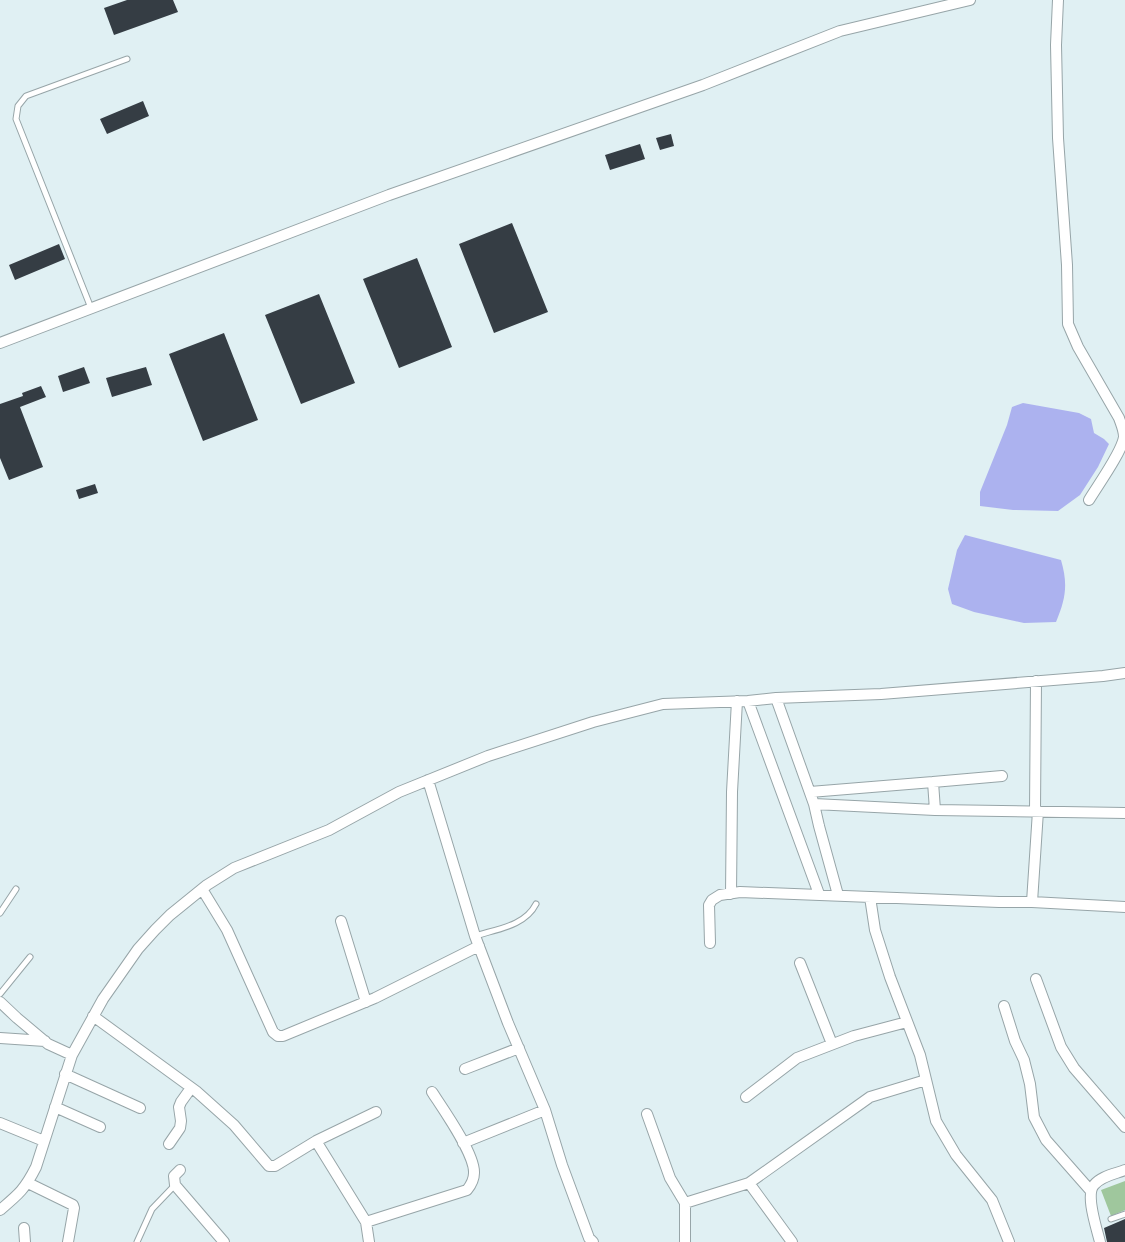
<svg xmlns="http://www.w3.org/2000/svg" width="1125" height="1242" font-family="'IBM Plex Serif',serif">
<rect width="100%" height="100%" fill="#e0f0f3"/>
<!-- grass -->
<path fill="#9fc79d" d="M1125,1181V1210L1111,1216L1101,1190Z"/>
<!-- water -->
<path fill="#acb2ef" d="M1023,403L1079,413L1091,419L1094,433L1104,439L1109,444L1098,467L1080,495L1058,511L1013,510L980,506V492L1007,425L1012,407Z
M965,535L1061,560C1068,584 1066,598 1056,622L1024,623L974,612L952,604L948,589L957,550Z"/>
<!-- building -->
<path fill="#353d44" d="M127,0H173L178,12L114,35L104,8Z
M143,101L149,116L107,134L100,119Z
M671,134L674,146L660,150L656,138Z
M640,144L645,159L610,170L605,155Z
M512,223L548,312L494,333L459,244Z
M59,244L65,259L15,280L9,265Z
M417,258L452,347L399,368L363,279Z
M319,294L355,383L301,404L265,315Z
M224,333L258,420L203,441L169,354Z
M84,367L90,383L63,392L58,376Z
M146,367L152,385L112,397L106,378Z
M41,386L46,397L20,407L43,467L9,480L0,458V404L23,396L22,393Z
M95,484L98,493L79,499L76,490Z
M1125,1219V1242H1107L1104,1228Z"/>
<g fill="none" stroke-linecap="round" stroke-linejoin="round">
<!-- lane casing -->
<g stroke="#97a5a8" stroke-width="7">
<path id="lane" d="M91,308L16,119L18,106L26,96L127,59
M0,913L16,889
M475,936C497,929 525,926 536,904
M0,994L30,957
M1111,1219L1125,1214
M137,1242L152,1209L175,1185"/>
</g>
<!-- street casing -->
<g stroke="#97a5a8" stroke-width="12">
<path id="street" d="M1058,0L1056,45L1058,138L1067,265L1068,324L1078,347L1119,418C1121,424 1124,430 1124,437C1122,452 1098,485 1089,500
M0,343L389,195L703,85L840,31L970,0
M776,698L814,804L935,810L1125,813
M748,701L819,894
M428,780L475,936L508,1023L545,1110L562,1165L589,1238L593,1242
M810,792L933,782
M814,804L819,826L838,895
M935,810L933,782L1002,776
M1035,811L1036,681
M202,889L227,930L273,1032L278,1036H283L375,998L479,946
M731,894L732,792L737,701
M870,897L875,930L890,977L920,1055L936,1121L956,1155L992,1200L1009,1242
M1032,902L1038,811
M341,921L366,1002
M710,943L709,905L712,900L720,895L740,892L999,902H1032L1125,907
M800,963L832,1044
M1036,979L1061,1047L1074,1068L1125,1127
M0,1002L17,1018L48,1044L72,1055
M1004,1006L1015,1041L1024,1060L1030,1084L1034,1117L1046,1140L1090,1190
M93,1016L196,1091L234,1125L269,1166H275L316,1141L376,1112
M0,1038L45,1041
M465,1069L519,1048
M65,1074L140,1108
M746,1097L797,1058L854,1036L907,1022
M55,1107L100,1127
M647,1114L670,1178L685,1203V1242
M0,1123L44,1141
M316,1141L366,1222L369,1242
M463,1143L545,1110
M169,1144L180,1128L181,1121L179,1107L181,1102L191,1088
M180,1170L174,1176L175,1185L224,1242
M28,1183L73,1205L74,1208L68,1242
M749,1183L792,1242
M685,1203L749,1183L870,1097L926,1080
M0,1210C19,1194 25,1189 36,1167L72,1055L103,999L138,949L155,930L170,915L207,885L234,868L329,830L399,792L488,756L593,722L663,704L748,701L776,698L881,694L1103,676L1125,673
M366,1222L467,1190C471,1185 474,1180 474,1173C475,1154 443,1109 432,1092
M24,1228L25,1242
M1100,1242C1097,1229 1085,1195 1094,1185C1101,1176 1115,1174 1125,1170"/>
</g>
<!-- lane -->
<use href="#lane" stroke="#fff" stroke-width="5"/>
<!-- street -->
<use href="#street" stroke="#fff" stroke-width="10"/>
</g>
</svg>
